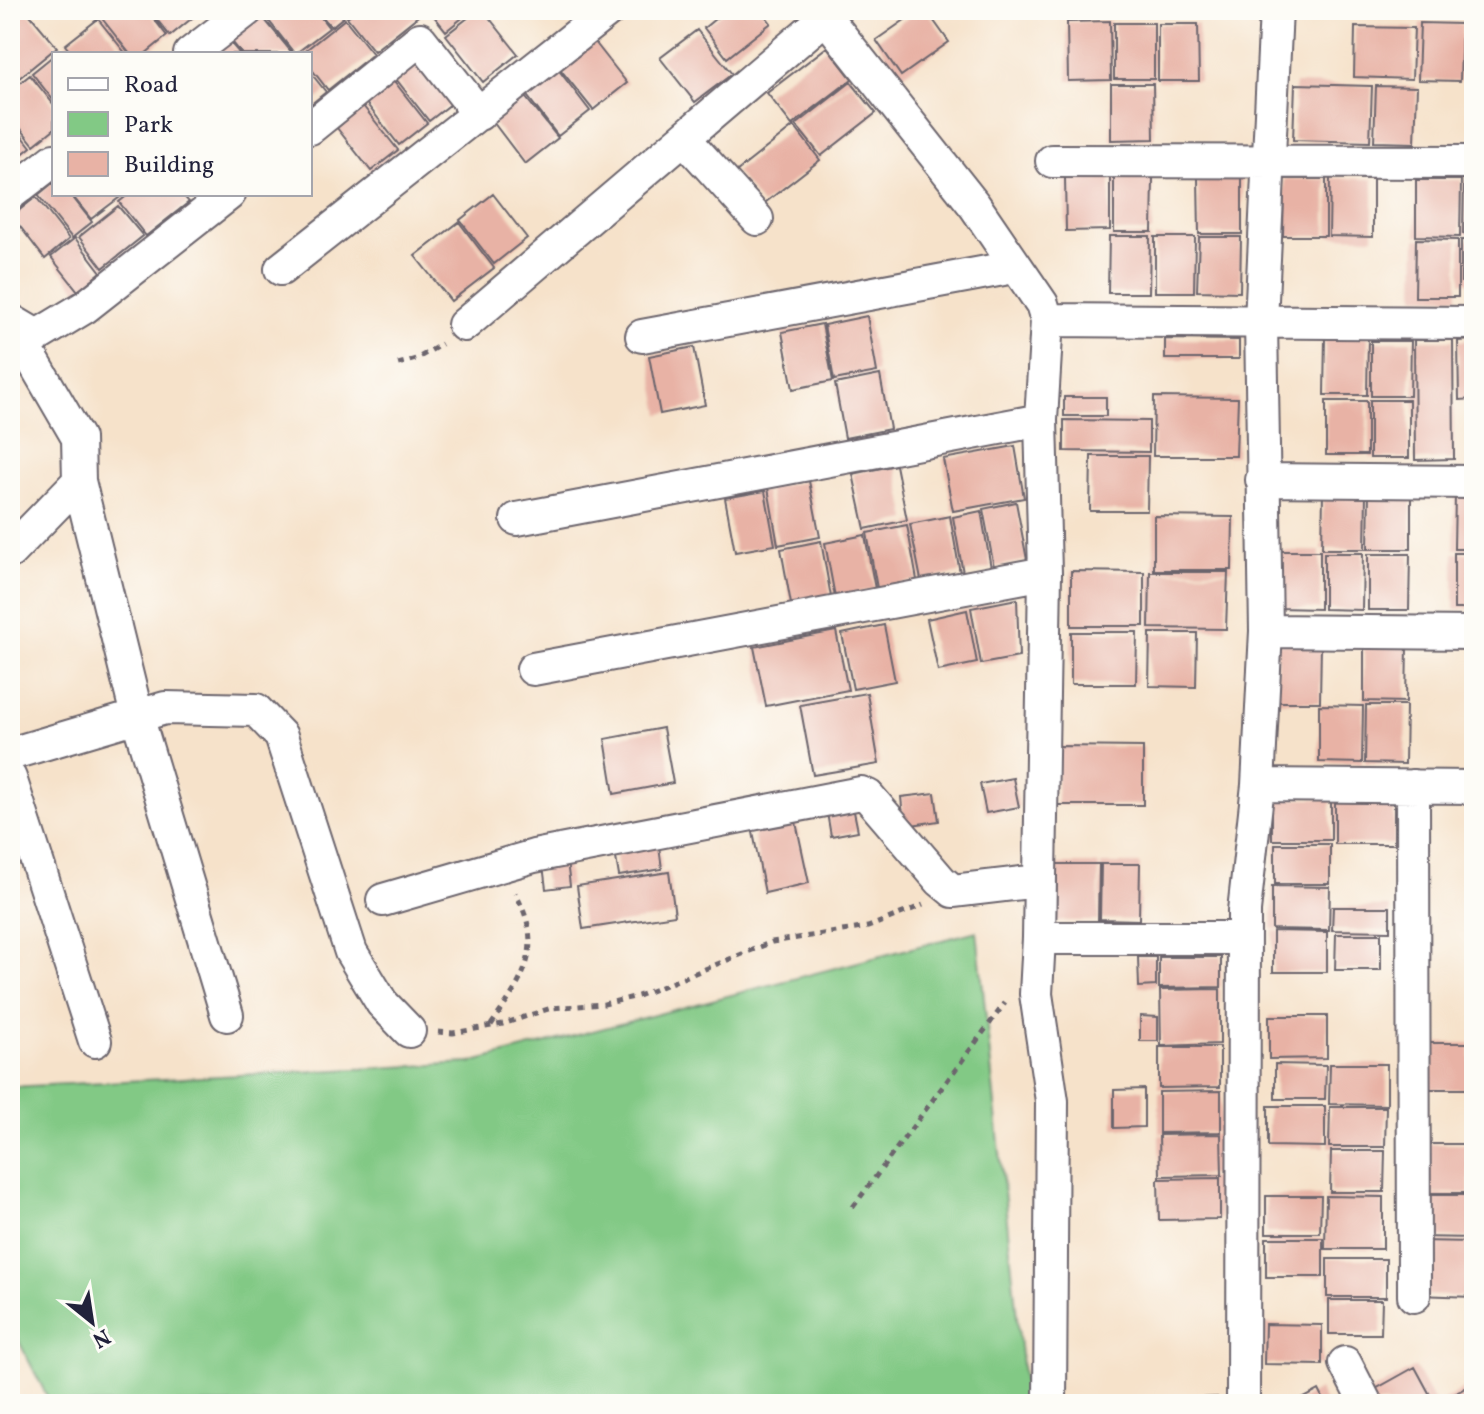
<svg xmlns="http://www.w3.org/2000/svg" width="1484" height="1414" font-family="Vollkorn,serif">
<rect width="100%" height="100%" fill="#fdfcf7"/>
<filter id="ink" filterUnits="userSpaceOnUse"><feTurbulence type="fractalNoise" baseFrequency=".0125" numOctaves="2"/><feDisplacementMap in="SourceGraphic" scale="16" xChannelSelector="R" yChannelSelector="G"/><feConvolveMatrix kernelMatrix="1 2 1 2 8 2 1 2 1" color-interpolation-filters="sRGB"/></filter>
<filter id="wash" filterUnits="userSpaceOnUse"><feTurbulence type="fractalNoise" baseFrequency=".006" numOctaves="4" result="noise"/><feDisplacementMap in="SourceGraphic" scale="32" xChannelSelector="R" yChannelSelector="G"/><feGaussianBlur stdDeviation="1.8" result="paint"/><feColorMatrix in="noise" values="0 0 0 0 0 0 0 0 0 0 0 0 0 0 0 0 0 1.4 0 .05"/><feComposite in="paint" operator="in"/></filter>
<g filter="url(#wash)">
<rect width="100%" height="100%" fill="#f6e2ca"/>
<!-- green -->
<path fill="#82c985" stroke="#527660" stroke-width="2" d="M977,931L1026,1404H51L10,1324V1087L470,1063Z"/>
<g id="blocks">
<!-- building -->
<path fill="#e8b2a5" d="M10,10H26L57,47L13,83L10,79Z
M107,10H147L167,36L145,54H130L100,16Z
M149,10H202L170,36Z
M265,10H315L329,28L295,54L262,12Z
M317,10H352L331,27Z
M357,10H413L418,16L374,51L347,17Z
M429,10H472L446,31Z
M478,10H483L518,54L483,82L446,35Z
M726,10H761L771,23L727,58L704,28Z
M919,10H926L949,42L901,76L876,40Z
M261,15L293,54H242L230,39Z
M98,19L126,54H72L65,45Z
M345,19L373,54L328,90L310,67V54H301Z
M1110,21L1111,80L1068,81L1067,22Z
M1114,23H1154V79H1114Z
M1420,23L1462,24L1460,81L1418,80Z
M1158,24H1198L1199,81H1158Z
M1468,24H1474V83H1466Z
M1355,27L1414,28L1412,79L1354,77Z
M697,30L732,74L695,102L660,58Z
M591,37L627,83L593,110L556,64Z
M228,40L240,54H210Z
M827,47L852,79L792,125L767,93Z
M54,55V101L32,73Z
M422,58L456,100L429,121L396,79Z
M557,68L590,111L558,136L525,93Z
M310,72L326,92L310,105Z
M30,75L54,105V129L34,145L10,115V91Z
M394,81L427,123L399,145L366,103Z
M851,82L876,113L821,156L796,125Z
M1111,84H1153L1154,139L1111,140Z
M1295,84L1372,86L1370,142L1293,140Z
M1376,86L1417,87L1415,143L1374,142Z
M522,93L558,138L525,164L490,118Z
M363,106L398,150L371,171L337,128Z
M10,120L31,147L10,164Z
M794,126L820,160L762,205L736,172Z
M1110,177V230L1066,231L1065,178Z
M1114,177L1153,178L1152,232H1114Z
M1198,178H1242V234H1199Z
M1330,178L1373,179V237L1329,236Z
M1284,179H1326V236H1283Z
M1416,180H1461L1460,237L1416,236Z
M1464,181H1474V234H1463Z
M54,182V194H70L92,222L72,238L38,195Z
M71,194H124L91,219Z
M129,194H182L189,202L146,236L119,202Z
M493,194L527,238L494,264L460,220Z
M36,197L69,239L45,259L12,216Z
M118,206L143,236L103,268L79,237Z
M459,222L494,268L451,301L415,256Z
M1109,236H1150L1149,293H1108Z
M1155,237H1195L1194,292H1155Z
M1199,237H1241L1240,292L1197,291Z
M75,238L101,272L78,291L51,257Z
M1416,239L1458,240V297H1415Z
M1461,240H1474V282H1461Z
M867,316L877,372L834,380L824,325Z
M822,324L833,381L793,389L782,332Z
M1325,337H1368L1367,395H1324Z
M1165,339L1239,340V359H1165Z
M1414,340H1453L1454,459L1415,460Z
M1474,340V399L1459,400L1458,341Z
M1371,341H1411L1410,396H1371Z
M694,347L705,405L660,414L649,356Z
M880,375L890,429L845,438L835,384Z
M1064,397H1106V416H1064Z
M1154,397L1238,398L1236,456H1153Z
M1370,400H1409V458H1370Z
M1326,401H1367V455H1326Z
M1064,420L1149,421V452L1064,451Z
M1015,446L1024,498L953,511L943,459Z
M1091,456H1148L1147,511H1090Z
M896,465L907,520L865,529L853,474Z
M809,481L820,537L778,545L768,488Z
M765,491L775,545L735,552L725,498Z
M1323,492L1366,493L1365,549H1322Z
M1369,492H1411V549H1368Z
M1455,494H1474V549H1454Z
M1016,502L1027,560L994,567L983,509Z
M981,511L991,568L963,573L953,517Z
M950,516L960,573L921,580L910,524Z
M1154,516L1233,517L1232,570H1154Z
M907,525L917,580L877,588L867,533Z
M865,535L875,589L835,597L825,543Z
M821,541L831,597L791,604L781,549Z
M1278,551H1320V609L1278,608Z
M1324,553H1363L1362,610L1324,609Z
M1454,553H1474V609H1454Z
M1368,554H1410L1409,610H1368Z
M1071,571L1144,572V626H1071Z
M1150,572H1228L1226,629L1149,628Z
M1017,599L1019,657L981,664L971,608Z
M967,610L977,663L938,671L927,619Z
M884,625L895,681L853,689L842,634Z
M836,631L848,690L766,706L754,647Z
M1071,632H1137L1136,684H1071Z
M1150,633H1197L1196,687L1149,686Z
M1277,644H1321L1320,702H1277Z
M1364,645H1407L1406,702L1364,701Z
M867,693L879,764L813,775L800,705Z
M1319,705L1363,706L1362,763L1319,762Z
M1366,705H1406L1405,764L1365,763Z
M663,728L673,783L614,794L605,739Z
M1057,746L1143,747V805H1057Z
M1013,778L1019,807L986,813L980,784Z
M935,793L939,821L904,826L901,797Z
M1335,798H1394V844H1335Z
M1272,799H1331V840H1272Z
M852,802L858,831L831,836L826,807Z
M794,813L809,883L765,893L751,822Z
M658,839L662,869L619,876L614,846Z
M1275,844H1330V884H1275Z
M566,853L570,886L546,889L542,857Z
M1057,864H1099L1098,921H1056Z
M1101,864H1140L1139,920L1100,919Z
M669,872L675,915L583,929L577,886Z
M1272,886L1330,887L1329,930L1272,929Z
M1333,907H1390V931L1332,930Z
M1273,931L1327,932V972H1273Z
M1336,934H1381V970H1335Z
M1138,957H1156V986L1139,987Z
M1159,957H1221V987L1159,988Z
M1220,989V1044L1161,1046L1160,990Z
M1140,1016L1158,1017V1041H1140Z
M1269,1016H1327V1058L1269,1059Z
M1422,1043H1470V1089H1422Z
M1159,1047H1220V1087L1159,1088Z
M1275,1064L1326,1065L1325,1099H1275Z
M1330,1064H1387V1105L1329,1104Z
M1144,1089V1127L1114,1128V1090Z
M1221,1091V1132L1159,1133V1092Z
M1268,1106H1325V1147L1268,1146Z
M1330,1107H1386L1385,1147H1329Z
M1221,1134L1222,1175L1160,1176L1159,1135Z
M1420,1144H1469V1193H1420Z
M1331,1151H1385L1384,1192H1330Z
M1220,1178V1219L1159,1220L1158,1179Z
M1419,1195H1474V1238L1418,1237Z
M1266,1196H1321L1320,1233H1266Z
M1326,1196L1383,1197V1249H1325Z
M1266,1238H1323V1277H1266Z
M1419,1241L1474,1242L1473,1297L1418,1295Z
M1327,1259H1386V1297H1327Z
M1329,1300H1382L1381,1334H1329Z
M1265,1324L1322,1325V1365L1264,1364Z
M1415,1367L1435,1404H1370L1365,1395Z
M1474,1383V1404H1437Z
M1319,1390L1326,1404H1293Z
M1217,1397V1404H1159V1400Z"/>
</g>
</g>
<g filter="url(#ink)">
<use href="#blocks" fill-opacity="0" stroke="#6c656d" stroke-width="2"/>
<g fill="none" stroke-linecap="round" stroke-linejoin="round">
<!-- street casing -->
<g stroke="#6c656d" stroke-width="36">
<path id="street" d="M820,10L975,206L1042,304L1047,320L1041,420L1045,573L1039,938H1243
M190,54L247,10
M310,128L420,39L479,114
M684,138L757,219
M1052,161L1474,162
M10,194L54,160
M281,269L609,10
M10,320L37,336L85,307L229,194
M1047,320L1474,323
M10,321L78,438L79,481L137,716L227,1015
M464,325L826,17
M642,336L1014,267
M1262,480L1474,482
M517,519L1041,420
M10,552L79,481
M1266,631L1474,633
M533,669L1045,573
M10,754L165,708L256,710L281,736L351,952L382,1003L409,1031
M10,778L95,1041
M1258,785L1474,787
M1413,786L1414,1296
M383,900L534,856L861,793L868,796L941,881L953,891L1039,881
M1039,938L1036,994L1052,1101L1050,1404
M1345,1363L1366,1404
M1243,1404L1244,911L1258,785L1266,631L1261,321L1276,10"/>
</g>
<!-- path -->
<path stroke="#6c656d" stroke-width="5" stroke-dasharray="6 6" stroke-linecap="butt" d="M398,364L416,359L442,344
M491,1025C524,978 546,948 515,893
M438,1032L453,1033L503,1024L551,1008L604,1004L638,996L772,942L868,927L923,905
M853,1207L1005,1003"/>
<!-- street -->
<use href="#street" stroke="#fff" stroke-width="32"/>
</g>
</g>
<!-- margin -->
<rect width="1484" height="1414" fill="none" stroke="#fdfcf7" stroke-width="40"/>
<!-- legend -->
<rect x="52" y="52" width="260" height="144" fill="#fdfcf7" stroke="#a5a5ac" stroke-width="2"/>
<rect x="68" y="78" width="40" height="12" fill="#ffffff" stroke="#a5a5ac" stroke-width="2"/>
<text x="124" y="92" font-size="24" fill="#22223b">Road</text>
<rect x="68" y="112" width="40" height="24" fill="#82c985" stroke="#a5a5ac" stroke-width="2"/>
<text x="124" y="132" font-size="24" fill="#22223b">Park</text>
<rect x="68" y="152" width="40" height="24" fill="#e8b2a5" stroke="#a5a5ac" stroke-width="2"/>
<text x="124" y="172" font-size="24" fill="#22223b">Building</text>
<!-- north arrow -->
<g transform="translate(92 1322) rotate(150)" stroke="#fdfcf7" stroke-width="6" paint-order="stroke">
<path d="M0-6L14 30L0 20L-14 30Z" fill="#22223b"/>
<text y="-12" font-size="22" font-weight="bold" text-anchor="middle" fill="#22223b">N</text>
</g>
</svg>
